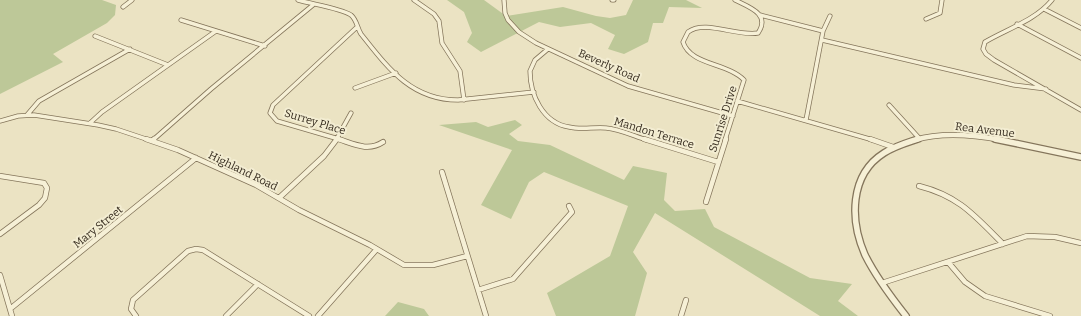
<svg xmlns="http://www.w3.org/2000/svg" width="1081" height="316" font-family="Bitter,serif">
<rect width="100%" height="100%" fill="#ebe3c3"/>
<!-- green -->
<path fill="#bdc898" d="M0,0H102L116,5L115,15L107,23L53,54L63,62L0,94Z
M447,0H484L506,16L563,7L596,16L610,18L626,15L633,0H686L702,8L669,7L663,23H653L648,42L624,54L608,49L615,35L591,23L560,27L539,22L481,52L467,42L472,33L464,12Z
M515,120L522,125L509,134L518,141L550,145L624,180L633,166L667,173L664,200L675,211L705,209L714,227L810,278L852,284L838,301L858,316H820L655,213L633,252L647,273L635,316H556L547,293L610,256L628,206L544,172L529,182L511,219L481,205L512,150L439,125L476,122L488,127Z
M398,302L424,309L429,316H385Z"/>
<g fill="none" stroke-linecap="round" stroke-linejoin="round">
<!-- minor-far1 casing -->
<g stroke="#84755b" stroke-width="5">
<path id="minor-far1" d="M298,0C311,4 340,8 351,15C357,20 357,28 361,34C388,68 411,100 458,100L534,92
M414,0L434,14L439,21L442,43L460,71L464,100
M504,0L505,13L508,20L519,32L536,43L628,86L733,116
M612,0H614
M1052,0C1036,20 1007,29 985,42L983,49L986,54L994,60L1081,110
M123,7L132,0
M1044,9L1081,28
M760,15L823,31
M926,19L940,13L942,0
M181,20L265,46
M1017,24L1081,58
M95,36L168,65
M822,40L1014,85L1046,89
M548,49L535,60L530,71C530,95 543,123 569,127C581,130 593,127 606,128C619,129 634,136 647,140
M355,88L396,73
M737,101L873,140
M889,105L919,138
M27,115L39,101L130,49
M806,120L823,31L830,16
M0,121L18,116L34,115L98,125L116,129L149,140
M90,123L102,112L216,31
M153,140L211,89L313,5
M336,140L351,113
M342,140L277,121L270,113L273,105L357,27
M725,140L744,80C728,63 690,65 683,42L688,32C705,19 737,37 758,33C771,14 749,7 735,0"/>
</g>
<!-- minor casing -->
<g stroke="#84755b" stroke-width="6">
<path id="minor" d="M146,139L178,150L256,185L299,210L370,245L404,265H433L467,256
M338,139C354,144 368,152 383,142
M644,139L718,162
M870,139L893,147
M152,141L154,139
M442,172L486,316
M0,176L44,183L47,188L45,198L39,205L0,234
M919,186C959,196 975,216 1003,244
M279,198L324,156L337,139
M706,202L726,139
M948,262L965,282L985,296L1050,316
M0,275L12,316
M882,283L1027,236L1055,237L1081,243
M478,290L513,279L572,212L569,206
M10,309L196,158
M136,316L131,309L133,300L188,251L196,249L203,250L309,316
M226,316L258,284
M318,316L376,250
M681,316L686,300"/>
</g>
<!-- tertiary-far1 casing -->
<g stroke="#84755b" stroke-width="6">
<path id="tertiary-far1" d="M915,140C942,132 974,135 1001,140"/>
</g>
<!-- tertiary casing -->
<g stroke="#84755b" stroke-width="8">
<path id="tertiary" d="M995,139L1081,157
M906,316C891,297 876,277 865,255C850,221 849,175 884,153C895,146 906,143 918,139"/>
</g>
<!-- minor-far1 -->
<use href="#minor-far1" stroke="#f6f0d6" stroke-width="3.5"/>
<!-- minor -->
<use href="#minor" stroke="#f6f0d6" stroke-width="4.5"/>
<!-- tertiary-far1 -->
<use href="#tertiary-far1" stroke="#f6f0d6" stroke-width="4.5"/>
<!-- tertiary -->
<use href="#tertiary" stroke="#f6f0d6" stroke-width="5.5"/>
</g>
<g text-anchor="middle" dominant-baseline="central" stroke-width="4" stroke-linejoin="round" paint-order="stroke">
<!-- street labels -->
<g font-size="11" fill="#352b1e" stroke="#f3edd2">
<text transform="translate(609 66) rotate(24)">Beverly Road</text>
<text transform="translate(723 119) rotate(-72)">Sunrise Drive</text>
<text transform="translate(315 122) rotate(17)">Surrey Place</text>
<text transform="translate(985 130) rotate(7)">Rea Avenue</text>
<text transform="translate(654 133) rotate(17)">Mandon Terrace</text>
<text transform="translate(243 171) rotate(26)">Highland Road</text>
<text transform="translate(98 227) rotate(-39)">Mary Street</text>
</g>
</g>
</svg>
